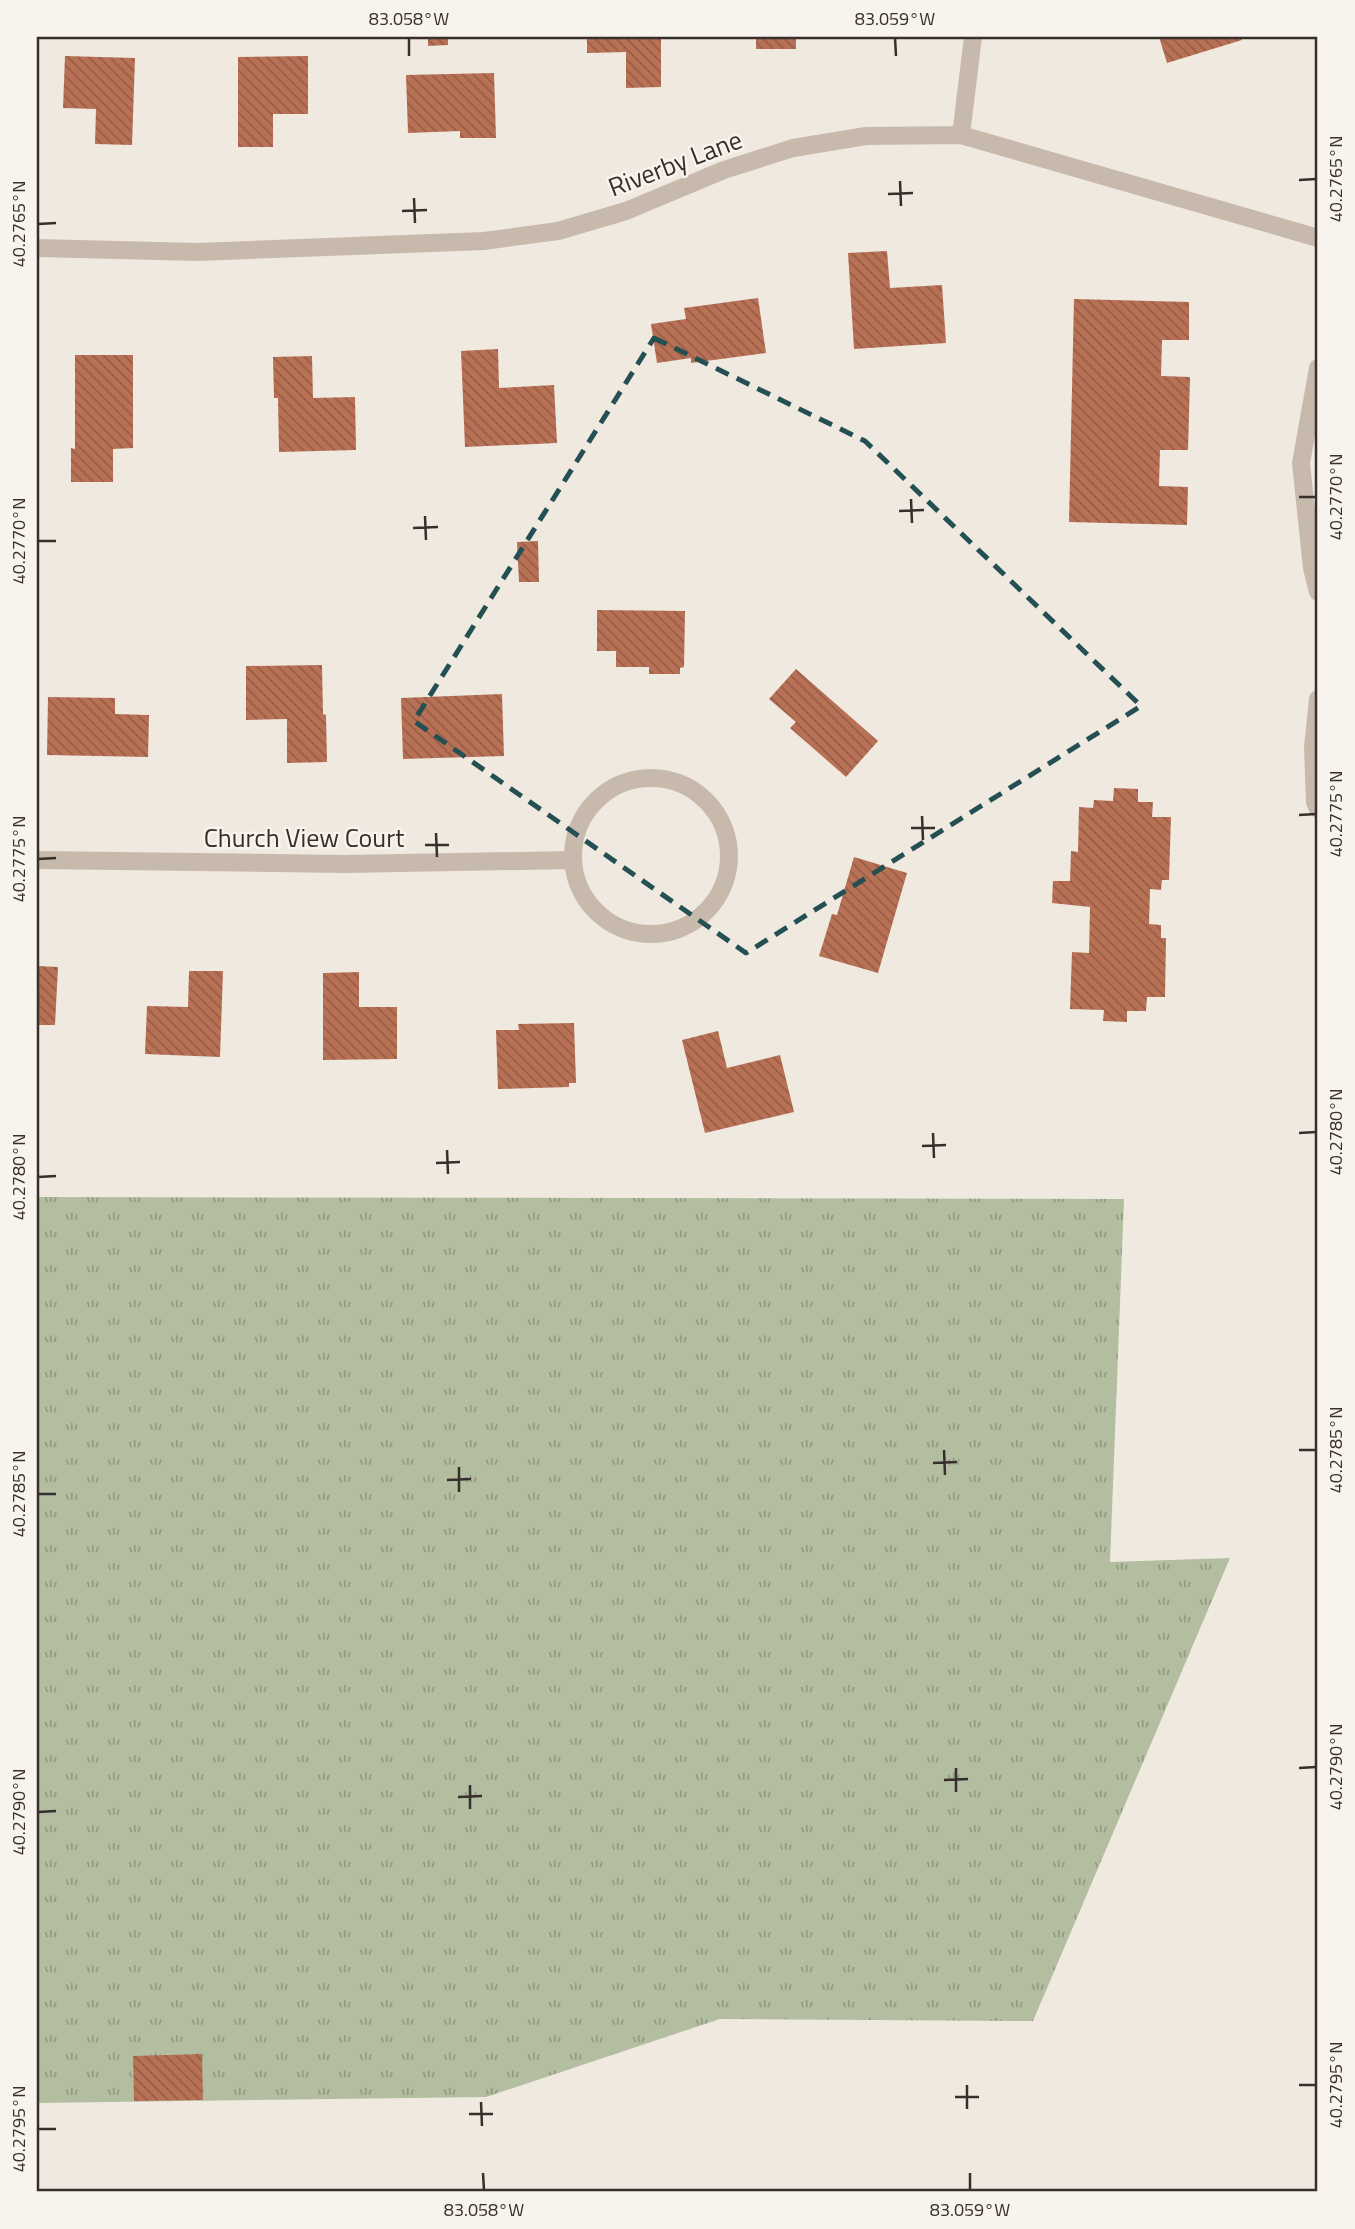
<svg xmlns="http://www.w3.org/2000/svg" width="1355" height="2229" font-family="'Titillium Web',sans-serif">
<defs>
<pattern id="grass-tufts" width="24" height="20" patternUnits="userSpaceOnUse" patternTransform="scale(1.75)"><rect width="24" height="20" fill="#b3bea1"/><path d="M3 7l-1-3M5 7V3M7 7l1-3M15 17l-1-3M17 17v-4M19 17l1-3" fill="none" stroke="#929b83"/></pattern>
<pattern id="building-back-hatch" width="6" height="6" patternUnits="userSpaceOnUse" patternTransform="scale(1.75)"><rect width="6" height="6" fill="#b97155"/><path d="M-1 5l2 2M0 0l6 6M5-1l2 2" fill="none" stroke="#975d47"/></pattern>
</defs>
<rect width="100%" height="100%" fill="#f0e9e0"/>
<!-- grass -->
<path fill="url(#grass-tufts)" d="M37,1197L1124,1199L1110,1562L1230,1558L1033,2021L720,2019L486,2097L37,2103Z"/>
<!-- building -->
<path fill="url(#building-back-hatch)" d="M428,37H448V45L428,46Z
M587,37H661V87L626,88V52L587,53Z
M756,37H796V49H756Z
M1159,37H1241L1242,40L1167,63Z
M65,56L135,58L132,145L95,144L96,109L63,108Z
M308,56V114H273V147H238V57Z
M494,73L496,138H460V131L408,133L406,75Z
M887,251L890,288L942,285L946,343L854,349L848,253Z
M758,298L766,353L691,363V358L657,363L651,324L686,319L684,308Z
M1074,299L1189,302V340H1162L1161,376L1190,377L1188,450H1160L1159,486L1188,487L1187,525L1069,522Z
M498,349L499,388L554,385L557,443L465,447L461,351Z
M75,355H133V448L113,449V482H71V448L75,449Z
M312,356L313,398L355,397L356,450L279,452L278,398H274L273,357Z
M538,541L539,582H519L517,542Z
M597,610L685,611L684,667L680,668V674H649V667H616V651H597Z
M322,665L323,714L326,715L327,762L287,763V719L246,720V666Z
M796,669L878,741L846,777L790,728L796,722L769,699Z
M502,694L504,756L403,759L401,698Z
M48,697L115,698V714L149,715L148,757L47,755Z
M1114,788L1138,789V802H1153L1152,817H1171L1169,880H1162L1161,890L1150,889L1149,924L1161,925V938H1166L1165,997H1147L1146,1011H1127V1022L1103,1021L1104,1010L1070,1009L1072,952L1089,953L1090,907L1052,903L1053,881H1070L1071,851L1078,852L1079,807L1093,808L1094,800L1113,801Z
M854,857L907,873L878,973L819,956L832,914L837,915Z
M37,966L58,967L55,1025H37Z
M189,971H223L220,1057L145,1054L147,1006L188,1007Z
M359,972V1007H397V1059L323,1060V973Z
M574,1023L576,1083H569V1087L498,1089L496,1030H519L518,1024Z
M718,1031L727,1068L780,1055L794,1112L705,1133L682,1040Z
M202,2054L203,2100L134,2101L133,2056Z"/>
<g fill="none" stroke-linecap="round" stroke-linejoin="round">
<!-- minor -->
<path stroke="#c7baad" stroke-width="18" d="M961,135L973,37
M37,248L198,252L484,241L558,231L626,211L724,170L793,148L866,136L961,135L1318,238
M1318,368L1301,463L1312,568L1318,592
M1318,699L1313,748L1315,802L1318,809
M573 856a78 78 0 1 1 156 0a78 78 0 1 1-156 0Z
M37,860L346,864L572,860"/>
</g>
<!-- marked area -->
<path fill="none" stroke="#244f53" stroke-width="5" stroke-dasharray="14 9" stroke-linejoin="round" d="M654,338L865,441L1141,706L746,953L414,721Z"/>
<!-- ticks -->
<path fill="none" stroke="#362f2b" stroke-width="2.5" d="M409,38V56M895,38L896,56M1299,180L1316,179M900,181L901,206M888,194L913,193M414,198L415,223M402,211L427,210M38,224L56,223M1299,497H1316M911,499L912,523M899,511L924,510M425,516L426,540M413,528L438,527M38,541H56M1299,815L1316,814M922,816L923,840M911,828H935M436,833L437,857M425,845H449M38,859L56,858M933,1133L934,1158M1299,1133L1316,1132M922,1146L946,1145M447,1150L448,1174M436,1163L460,1162M38,1177L56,1176M944,1450L945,1475M1299,1450H1316M933,1463L957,1462M459,1467V1492M447,1480L471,1479M38,1494H56M956,1768V1792M1299,1768L1316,1767M944,1780L968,1779M470,1785V1809M458,1797L482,1796M38,1812L56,1811M967,2085V2109M1299,2085H1316M955,2097H979M481,2102L482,2126M469,2114H493M38,2129H56M483,2173L484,2190M970,2173V2190"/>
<g text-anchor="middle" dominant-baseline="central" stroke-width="5" stroke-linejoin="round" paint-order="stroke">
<!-- street labels -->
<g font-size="26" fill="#362f2b" stroke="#f8f3ec">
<text transform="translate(675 163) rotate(-21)">Riverby Lane</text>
<text x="304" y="837">Church View Court</text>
</g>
</g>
<!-- border -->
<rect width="1355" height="2229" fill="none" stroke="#f8f3ec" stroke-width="77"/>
<rect x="38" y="38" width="1278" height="2152" fill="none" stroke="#362f2b" stroke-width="2.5"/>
<g font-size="18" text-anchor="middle" fill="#362f2b">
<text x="409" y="25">83.058°W</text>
<text x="895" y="25">83.059°W</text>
<text transform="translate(1336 179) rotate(-90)" y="6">40.2765°N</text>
<text transform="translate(19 224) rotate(-90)" y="6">40.2765°N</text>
<text transform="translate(1336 497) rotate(-90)" y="6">40.2770°N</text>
<text transform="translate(19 541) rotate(-90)" y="6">40.2770°N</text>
<text transform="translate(1336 814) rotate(-90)" y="6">40.2775°N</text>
<text transform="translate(19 859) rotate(-90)" y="6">40.2775°N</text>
<text transform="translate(1336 1132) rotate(-90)" y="6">40.2780°N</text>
<text transform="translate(19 1177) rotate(-90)" y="6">40.2780°N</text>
<text transform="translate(1336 1450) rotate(-90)" y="6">40.2785°N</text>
<text transform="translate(19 1494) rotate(-90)" y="6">40.2785°N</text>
<text transform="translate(1336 1767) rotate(-90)" y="6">40.2790°N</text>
<text transform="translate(19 1812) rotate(-90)" y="6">40.2790°N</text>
<text transform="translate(1336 2085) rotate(-90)" y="6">40.2795°N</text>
<text transform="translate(19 2129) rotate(-90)" y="6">40.2795°N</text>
<text x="484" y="2216">83.058°W</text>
<text x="970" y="2216">83.059°W</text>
</g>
</svg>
